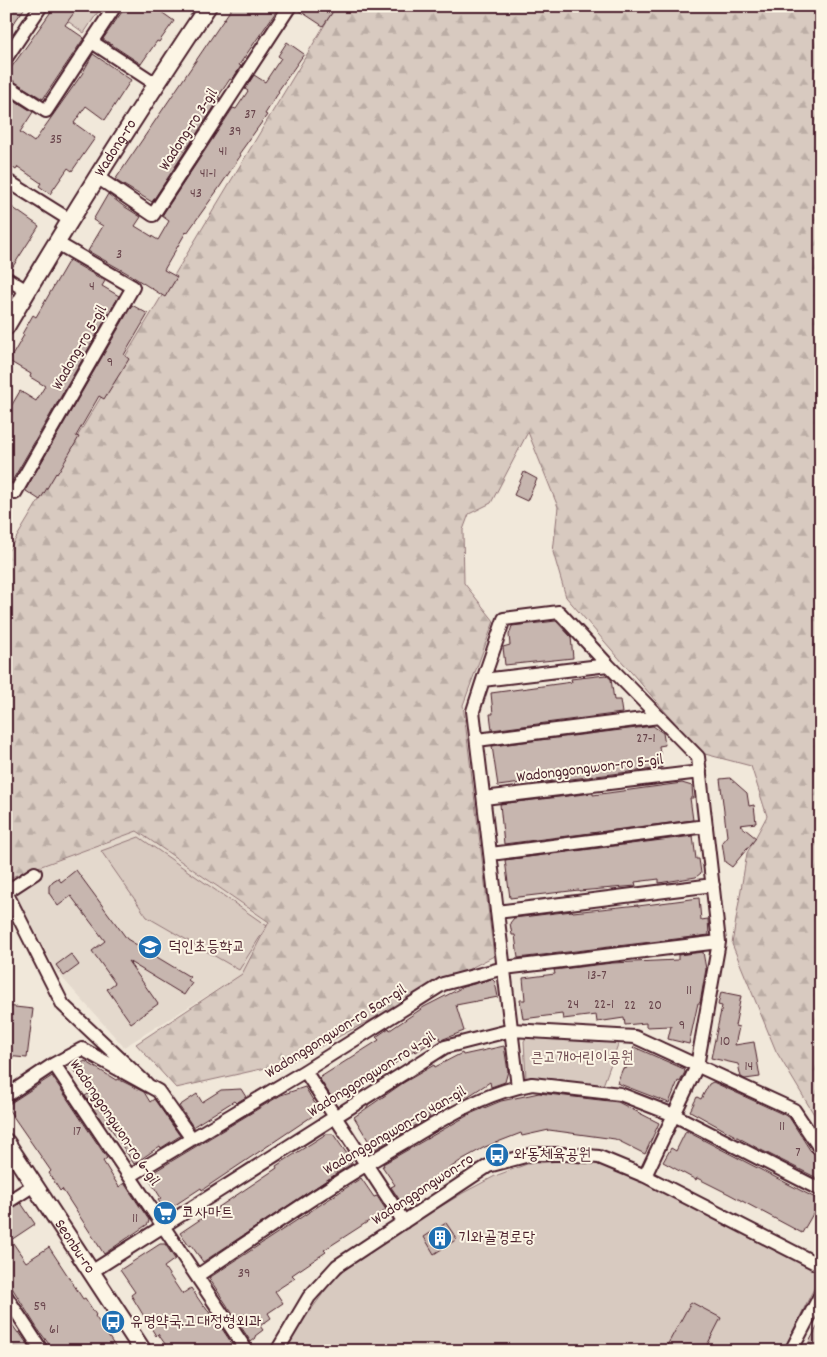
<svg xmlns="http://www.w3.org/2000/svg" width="827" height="1357" font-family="Dekko,'Poor Story',sans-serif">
<defs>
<pattern id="forest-firs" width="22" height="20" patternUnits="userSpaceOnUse" patternTransform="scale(1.25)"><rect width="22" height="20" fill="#d8cac0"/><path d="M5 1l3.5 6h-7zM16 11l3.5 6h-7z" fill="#bbada5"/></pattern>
</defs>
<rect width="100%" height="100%" fill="#f1e8da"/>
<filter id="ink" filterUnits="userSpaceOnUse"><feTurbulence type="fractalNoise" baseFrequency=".02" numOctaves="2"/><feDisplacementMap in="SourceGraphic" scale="10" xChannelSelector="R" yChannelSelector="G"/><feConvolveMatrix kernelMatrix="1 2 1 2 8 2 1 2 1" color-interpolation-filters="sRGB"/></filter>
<g filter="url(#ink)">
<!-- built -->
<path fill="#e4d9cd" d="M137,831L269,923L242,974L124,1047L57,972L7,880Z"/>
<!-- green -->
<path fill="#d8cac0" stroke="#917476" d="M47,6H102L84,33Z
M139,837L267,926L239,970L147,917L101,851Z
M582,1031L620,1039L602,1088L526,1079L524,1041L526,1038Z
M581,1159L623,1173L821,1268V1274L783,1351H281L332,1281L364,1253L463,1193L495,1176L527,1164Z"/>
<!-- forest -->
<path fill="url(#forest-firs)" stroke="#917476" d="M336,6L359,13L363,6H821V1126L776,1051L732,944L747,853L767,816L751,766L701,753L566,597L553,552L558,507L528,432L491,503L469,514L463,530L464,583L494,621L463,705L494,956L288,1063L176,1088L136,1044L242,974L269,922L137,831L6,879V550H9Z"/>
<!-- building -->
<path fill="#c7b6af" stroke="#4a1f2b" d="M6,6H26L6,34Z
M55,6H70L76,10L65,25L84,38L43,99L6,77V75Z
M126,6H153L174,21L159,42L157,41L141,64L103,39Z
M233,6H280L239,65L241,66L232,80L230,79L218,97L220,98L152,202L115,180Z
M298,6H328L334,10L323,26L297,9Z
M287,42L304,54L278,91L279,92L265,114L267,115L239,154L241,155L219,188L187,233L186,232L164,270L177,277L165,297L127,273L88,251L103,226L93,220L108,194L122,205L141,217L135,226L158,240L169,221L162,216L165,211L233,108L236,109L248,91L245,89L254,75L265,82L281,58L278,56Z
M93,54L131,80L105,120L86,106L74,123L95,138L72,171L68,168L50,194L39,186L41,183L18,167L16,170L6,163V95L33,112L20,132L34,142L82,74Z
M6,203L39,226L10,271L6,270Z
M69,260L105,281L102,286L119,296L12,481L6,478V415L20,391L36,401L45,386L30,377L31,374L9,361L24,335L22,334L33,315L36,317Z
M132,305L148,314L124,355L129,359L104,399L99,396L76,436L79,437L65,461L57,474L56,473L40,500L26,491V489Z
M524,472L537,479L527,501L514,495Z
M556,621L571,637L573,658L505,665L503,647L510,645L509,635L512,626Z
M606,675L611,679L614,700H620L622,713L492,730L490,714H493L491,693L572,682L571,679Z
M653,726L663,733L665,745L659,746L662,768L538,783L537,781L498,786L492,746Z
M730,778L747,793L749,806L754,805L756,823L740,825L756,838L732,867L725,862L722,842L727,836L720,779Z
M682,783L692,786L693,798H690L693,820L504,844L500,804L593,793V795Z
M693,836L696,859H699L701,873L696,877L659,883V879L635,882L636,886L579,891V890L510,898L505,860Z
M76,870L127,939L190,977L188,980L192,983L184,995L128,961L158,1004L131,1023L107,989L115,983L92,951L105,941L71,896L58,906L49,893V886L53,881L58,878L61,882Z
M699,898L701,920L708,919L709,935L518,958L515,935H512L510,923L514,918L572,911L573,912L638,905V906Z
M703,952L706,969L700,1003H698L689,1044L668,1039L671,1026L646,1027V1023L625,1025L624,1018L597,1022L596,1015L563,1019L562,1014L523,1019L520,1000H525L523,978L555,974L554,970L612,963L678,960V955Z
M71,954L79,965L64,976L56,965Z
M492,979L495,982L498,997L456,1005L464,1031L441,1040L439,1037L416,1052L414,1050L394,1064L393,1062L334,1101L319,1078L379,1040L376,1037L389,1028L390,1030L424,1007L463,987Z
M721,992L741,996L735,1026L739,1027L735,1045L754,1042L760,1077L745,1079L741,1077L738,1064L711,1058L722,1006L718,1005Z
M6,1006L33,1009L27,1058L6,1056Z
M504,1046L508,1071L505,1082L491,1087L490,1082L467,1097L464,1093L428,1114L430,1117L374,1150L354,1117L403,1083L434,1065L435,1067L462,1053L463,1055Z
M634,1047L684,1069L685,1072L680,1082L678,1081L669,1103L617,1083L623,1068L626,1069Z
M85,1061L116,1080L118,1079L144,1092L150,1102L154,1099L180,1136L161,1148L160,1146L134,1164L106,1121L103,1123L85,1096L90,1093L73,1068Z
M52,1076L107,1158L103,1161L119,1187L124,1183L149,1220L148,1224L104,1254L62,1189L60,1191L49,1173L51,1171L6,1106Z
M713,1082L789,1117L810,1150L817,1157L821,1158V1180L759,1149L690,1111L697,1097L701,1099L709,1084Z
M305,1087L317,1107V1113L202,1190L201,1188L166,1211L158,1200L161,1198L147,1176L281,1095Z
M241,1089L246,1097L236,1103L234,1101L194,1126V1128L179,1106L197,1094L202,1102L221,1090Z
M539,1093L618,1102L659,1123L645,1154L615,1139L549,1130L522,1136L521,1133L485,1147L463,1159L401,1202L391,1187L395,1185L382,1166H384L383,1164L472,1113L501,1101Z
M686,1131L821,1201V1215L814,1212L802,1233L729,1194L697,1178L696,1180L663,1162L671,1148L676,1151Z
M326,1134H333L352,1161L351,1164L203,1262L191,1245L189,1246L180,1233L277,1168L276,1166Z
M361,1178L374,1197L377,1196L386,1210L324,1250L326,1252L292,1275L295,1278L275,1291L283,1303L268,1313L271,1318L260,1326L263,1330L255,1336L256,1338L251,1342L209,1278Z
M21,1203L35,1224L11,1240L26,1262L49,1247L83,1299L85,1298L96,1315L95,1316L118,1351H105L101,1345L93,1351H54L37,1328L6,1278V1213Z
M446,1223L457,1239L434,1254L424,1237Z
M160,1244H165L175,1259L164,1267L182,1294L191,1288L204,1307L205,1306L213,1318L214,1317L237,1351H170L158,1334L156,1336L131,1295L135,1292L120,1270Z
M691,1302L721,1318L704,1351H664Z
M6,1316L18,1333L19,1332L32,1351H6Z
M821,1320V1350L808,1344Z"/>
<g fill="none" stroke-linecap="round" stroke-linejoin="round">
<!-- minor casing -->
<g stroke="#4a1f2b" stroke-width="16">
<path id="minor" d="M92,42L156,84
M6,58L41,6
M6,85L46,111L115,6
M97,177L153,215L290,6
M6,180L70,220
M6,278L27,291
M6,488L15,493L133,287L57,243
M483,680L504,619L559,612L608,665
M477,740L659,717
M484,798L700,772
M491,854L706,826
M35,873L6,892L63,1005L147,1084
M497,912L713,885
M54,1064L247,1351
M305,1071L404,1222
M518,1087L473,711L483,680L608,665L698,757L719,942L697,1066L645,1176
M6,1096L54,1064L82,1049L158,1091L192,1139
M130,1176L305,1071L443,984L504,968L719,942
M6,1203L34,1185
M91,1272L445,1047L512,1030L635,1037L794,1110L821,1150
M197,1276C267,1229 337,1180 411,1138C449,1115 487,1092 532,1084L620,1094L674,1115L821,1190
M6,1296L42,1351
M277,1351L309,1297L337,1266L488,1166L533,1154H566L599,1157L645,1176L821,1266
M791,1351L821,1294"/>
</g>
<!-- major casing -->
<g stroke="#4a1f2b" stroke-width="20">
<g id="major">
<path id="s1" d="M6,327C70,218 138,111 208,6"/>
<path id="s2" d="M6,1142L143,1351"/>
</g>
</g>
<!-- minor -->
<use href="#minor" stroke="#fcf5e5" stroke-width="12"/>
<!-- major -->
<use href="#major" stroke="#fcf5e5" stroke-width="16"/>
</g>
</g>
<!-- icons -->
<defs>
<g id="school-disc" transform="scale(1.25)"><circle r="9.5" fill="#1f6fb2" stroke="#fcf5e5"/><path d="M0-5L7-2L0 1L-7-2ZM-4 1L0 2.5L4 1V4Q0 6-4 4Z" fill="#fff"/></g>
<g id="bus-disc" transform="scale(1.25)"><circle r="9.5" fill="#1f6fb2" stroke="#fcf5e5"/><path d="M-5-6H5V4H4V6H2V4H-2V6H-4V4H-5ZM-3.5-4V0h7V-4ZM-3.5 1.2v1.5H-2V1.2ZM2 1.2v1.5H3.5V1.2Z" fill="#fff"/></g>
<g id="supermarket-disc" transform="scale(1.25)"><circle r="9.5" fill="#1f6fb2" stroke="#fcf5e5"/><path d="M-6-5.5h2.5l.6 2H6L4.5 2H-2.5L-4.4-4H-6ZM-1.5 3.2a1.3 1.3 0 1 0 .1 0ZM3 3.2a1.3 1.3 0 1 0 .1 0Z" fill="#fff"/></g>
<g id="building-disc" transform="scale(1.25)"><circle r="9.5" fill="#1f6fb2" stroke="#fcf5e5"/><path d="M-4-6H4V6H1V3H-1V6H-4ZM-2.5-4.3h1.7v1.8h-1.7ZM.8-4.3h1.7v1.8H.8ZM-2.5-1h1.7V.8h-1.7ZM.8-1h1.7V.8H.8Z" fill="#fff"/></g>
</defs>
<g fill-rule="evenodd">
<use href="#school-disc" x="150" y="947"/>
<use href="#bus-disc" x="497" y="1155"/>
<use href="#supermarket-disc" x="165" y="1213"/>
<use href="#building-disc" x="440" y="1238"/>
<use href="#bus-disc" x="113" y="1322"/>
</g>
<g text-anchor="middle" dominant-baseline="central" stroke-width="4" stroke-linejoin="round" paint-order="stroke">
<!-- number labels -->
<g font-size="14" fill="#69454c">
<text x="250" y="115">37</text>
<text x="235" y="132">39</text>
<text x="56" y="140">35</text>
<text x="223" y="152">41</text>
<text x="208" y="174">41-1</text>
<text x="196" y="194">43</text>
<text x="119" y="255">3</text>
<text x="92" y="287">4</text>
<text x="110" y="363">9</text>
<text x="646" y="739">27-1</text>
<text x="597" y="976">13-7</text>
<text x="689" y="991">11</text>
<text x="573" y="1005">24</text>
<text x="604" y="1005">22-1</text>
<text x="630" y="1006">22</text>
<text x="655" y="1006">20</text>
<text x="682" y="1026">9</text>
<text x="725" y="1042">10</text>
<text x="749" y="1067">14</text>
<text x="782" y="1127">11</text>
<text x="77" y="1132">17</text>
<text x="798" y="1153">7</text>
<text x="135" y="1219">11</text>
<text x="244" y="1274">39</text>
<text x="40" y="1307">59</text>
<text x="54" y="1330">61</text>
</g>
<!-- street labels -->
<g font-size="16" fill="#4a1f2b" stroke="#fcf5e5">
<text transform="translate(189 130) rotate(-57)">Wadong-ro 3-gil</text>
<text stroke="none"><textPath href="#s1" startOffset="210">Wadong-ro</textPath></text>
<text transform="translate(80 348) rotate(-60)">Wadong-ro 5-gil</text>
<text transform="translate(590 769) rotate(-7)">Wadonggongwon-ro 5-gil</text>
<text transform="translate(336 1032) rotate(-32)">Wadonggongwon-ro 5an-gil</text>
<text transform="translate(372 1075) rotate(-32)">Wadonggongwon-ro 4-gil</text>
<text transform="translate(114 1123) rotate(56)">Wadonggongwon-ro 6-gil</text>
<text transform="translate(395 1131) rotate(-30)">Wadonggongwon-ro 4an-gil</text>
<text transform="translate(423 1190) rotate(-33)">Wadonggongwon-ro</text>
<text stroke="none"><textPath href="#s2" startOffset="125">Seonbu-ro</textPath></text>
</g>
<!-- poi labels -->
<g font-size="16" fill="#4a1f2b" stroke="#fcf5e5" text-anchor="start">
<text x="168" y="947">덕인초등학교</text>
<text x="514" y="1155">와동체육공원</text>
<text x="182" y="1213">코사마트</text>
<text x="458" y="1238">기와골경로당</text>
<text x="130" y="1322">유명약국.고대정형외과</text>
</g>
<!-- park labels -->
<g font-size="16" fill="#6e4a50" stroke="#fcf5e5">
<text x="582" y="1058">큰고개어린이공원</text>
</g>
</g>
<!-- margin -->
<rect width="827" height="1357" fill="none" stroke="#fcf5e5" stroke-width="25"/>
<rect x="12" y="12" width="802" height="1332" fill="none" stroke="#4a1f2b" stroke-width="2" filter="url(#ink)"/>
</svg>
